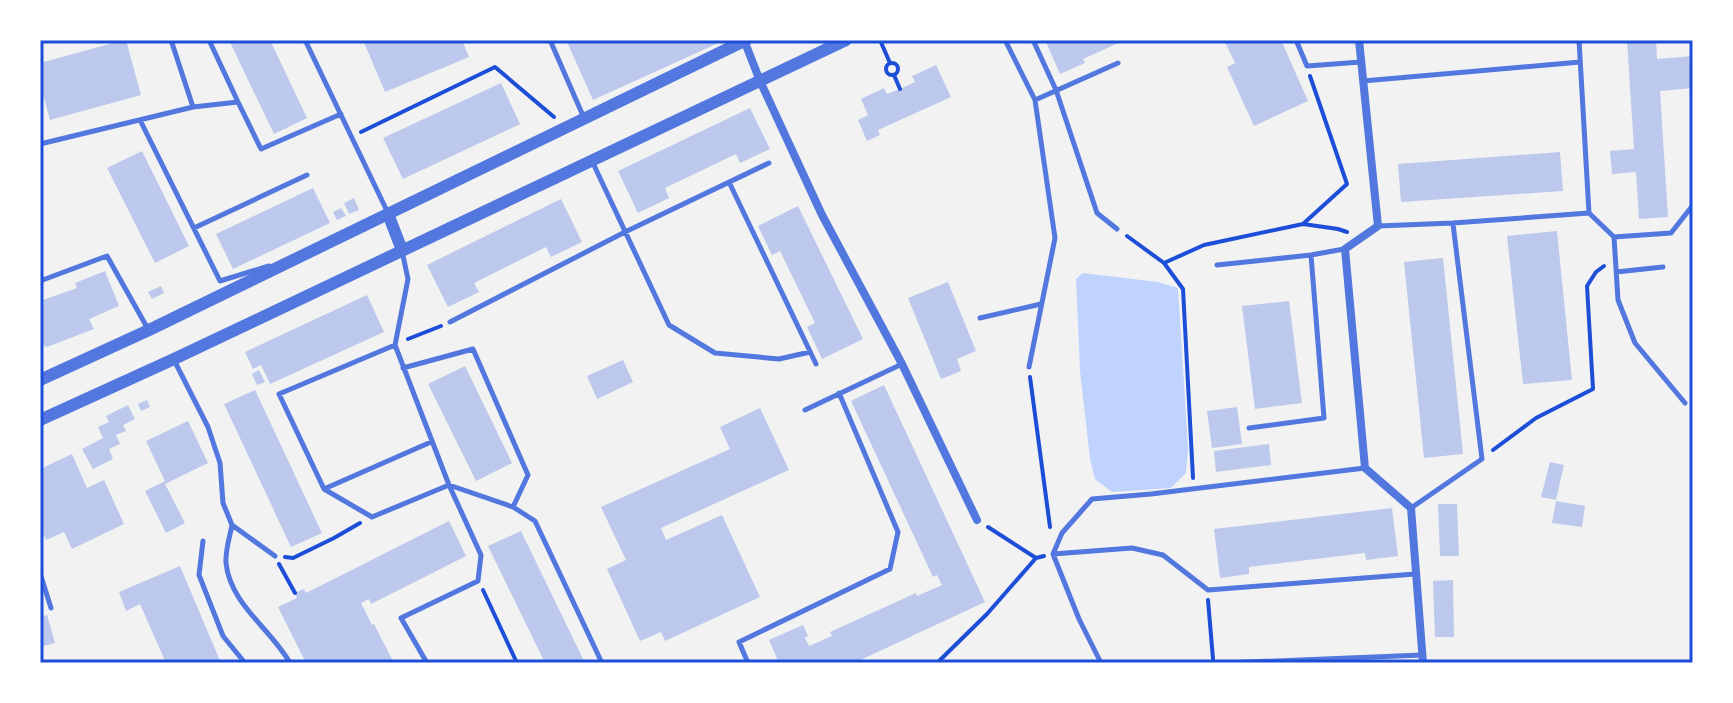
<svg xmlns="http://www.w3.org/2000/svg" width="1733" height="703" font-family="'Nunito Sans',sans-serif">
<rect width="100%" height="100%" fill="#f2f2f2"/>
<!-- water -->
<path fill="#bfd3fe" d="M1083,273L1158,282L1178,288L1188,448L1186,473L1171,488L1112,492L1095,479L1090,459L1080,371L1076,279Z"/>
<!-- building -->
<path fill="#bdc9ec" d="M124,40H126L141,95L50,120L43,94L40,95V63Z
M229,40H270L307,118L274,134Z
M363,40H462L469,57L385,92Z
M571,40H617L618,43L624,40H725L593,100L567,42Z
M1045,40H1125L1083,59L1085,63L1060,74Z
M1224,40H1281L1308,101L1254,126L1227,67L1235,63Z
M1627,40H1656L1657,59L1693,56V88L1660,91L1668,217L1639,219L1636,172L1612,174L1610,151L1634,149Z
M936,65L951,97L878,130L880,135L867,141L858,120L868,115L861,99L884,88L887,94L900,89L915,82L912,76Z
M501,83L520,124L403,179L383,138Z
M750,108L770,149L740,163L736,154L665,188L669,198L638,213L618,171Z
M142,151L189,246L155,263L107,168Z
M1560,152L1563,191L1401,202L1398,164Z
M313,188L330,223L233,269L216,234Z
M354,198L359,210L349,214L344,203Z
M561,199L582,242L551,257L546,247L474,283L479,292L448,307L427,265Z
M798,206L863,339L822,359L807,327L815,323L780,251L772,255L758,226Z
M341,208L346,216L337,220L333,212Z
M1557,231L1572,380L1523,384L1507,236Z
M1443,258L1463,454L1424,458L1404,262Z
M105,271L119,306L89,319L94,329L47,347L40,344V301L77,288L75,283Z
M948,282L976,351L957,359L961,371L941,379L908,298Z
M161,286L164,293L152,299L148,292Z
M367,295L384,332L270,384L261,365L253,369L245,352Z
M1289,301L1302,403L1255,409L1242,306Z
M623,360L633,382L597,399L587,376Z
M465,366L512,463L476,481L428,384Z
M259,370L265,382L257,385L252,374Z
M884,385L985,602L854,663H779L769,640L803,625L808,636L805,638L809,646L832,636L830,632L916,593L917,596L942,585L937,575L933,577L851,401Z
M255,390L322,533L291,547L224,404Z
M147,400L150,407L141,411L138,404Z
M128,405L135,419L123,425L126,431L116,435L120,444L109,449L113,459L93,469L82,449L103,438L98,427L109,422L106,416Z
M1237,407L1242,444L1212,448L1207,411Z
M760,408L789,470L661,528L666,540L722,515L760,597L665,641L661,632L640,641L607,569L626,560L601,507L730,449L720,427Z
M188,421L208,463L165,484L185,523L166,533L145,491L165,481L146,441Z
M1269,444L1271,465L1216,472L1214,451Z
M72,454L87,488L104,480L124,524L72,549L64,532L46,540L40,527V469Z
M1550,462L1564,465L1556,500L1541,497Z
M1556,501L1585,506L1582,527L1552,523Z
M1438,504H1457L1459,556H1440Z
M1392,508L1398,556L1366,560L1365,553L1249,567V574L1220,578L1214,529Z
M449,521L466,556L371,604L369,599L361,603L372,625L374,624L394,663H306L278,607L297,598L295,593L304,589L306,593Z
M521,531L585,663H545L488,546Z
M180,566L221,663H166L140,604L126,611L119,592Z
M1453,580L1454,637H1435L1433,581Z
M47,615L55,643L40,647V617Z"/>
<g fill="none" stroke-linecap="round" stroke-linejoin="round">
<!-- path -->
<path stroke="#1d4ed8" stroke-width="4" d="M880,40L890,63
M886 69a6 6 0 1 1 12 0a6 6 0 1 1-12 0Z
M894,75L900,89
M361,132L495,67L554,117
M1303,224L1347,184L1310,76
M1127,236L1164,263L1183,289L1193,478
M1164,263L1204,245L1303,224L1338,229L1347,232
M408,339L441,326
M1030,377L1050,527
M1493,450L1536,418L1593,389L1587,286L1596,272L1604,266
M988,527L1036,558
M285,557L293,558L334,538L360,523
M279,564L295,593
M483,590L517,663
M1208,600L1213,659
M937,663L987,614L1036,558L1044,556"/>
<!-- service -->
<path stroke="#5277de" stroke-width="5" d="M209,40L238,102
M305,40L388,213
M550,40L584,118
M1005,40L1035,100L1055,238L1029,367
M1033,40L1056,90L1097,213L1117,229
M1296,40L1307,66L1361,62
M1363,81L1580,62
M1035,100L1118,63
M193,107L238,102L261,149L341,114
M140,120L220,281L269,266
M40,144L193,107L171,40
M592,161L669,325L715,353L779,359L810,352
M729,182L816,364
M1589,213L1614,237L1618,300L1635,343L1685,403
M1378,226L1453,223L1589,213L1579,40
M194,228L307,175
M1614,237L1671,233L1693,205
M402,251L408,279L395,345L449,485L481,555L478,581L401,618L427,663
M1217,265L1311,255
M1616,272L1663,267
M40,281L107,256L148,329
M980,318L1041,304
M450,322L625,232L769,163
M395,345L279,394L324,489L372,517L449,485L513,507L535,521L602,663
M174,360L208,427L220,463L223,503L232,525L275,556
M403,368L473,349L528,475L513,507
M805,410L902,364
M1249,428L1324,418L1311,255L1344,249
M324,489L431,442
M1411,508L1482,459L1453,224
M232,525C230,536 225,551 226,563C230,604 271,629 290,663
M203,541L199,575L223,636L245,663
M1053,554L1132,548L1163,555L1208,590L1415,574
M40,573L51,608
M748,663L739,642L890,569L898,532L839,393
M1101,663L1079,619L1053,554L1062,533L1092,499L1151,494L1365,468
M1224,663L1422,655"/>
<!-- minor -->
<path stroke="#5277de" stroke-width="8" d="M744,40L760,81L822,215L902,364L977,520
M1359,40L1378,226L1345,249L1365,468L1411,508L1423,663"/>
<!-- tertiary -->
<path stroke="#5277de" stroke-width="12" d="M388,214L402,250
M40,380L149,330L746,40
M40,420L174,359L846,40"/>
</g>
<!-- border -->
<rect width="1733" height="703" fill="none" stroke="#ffffff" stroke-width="84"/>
<rect x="42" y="42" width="1649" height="619" fill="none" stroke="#1d4ed8" stroke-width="3"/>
</svg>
